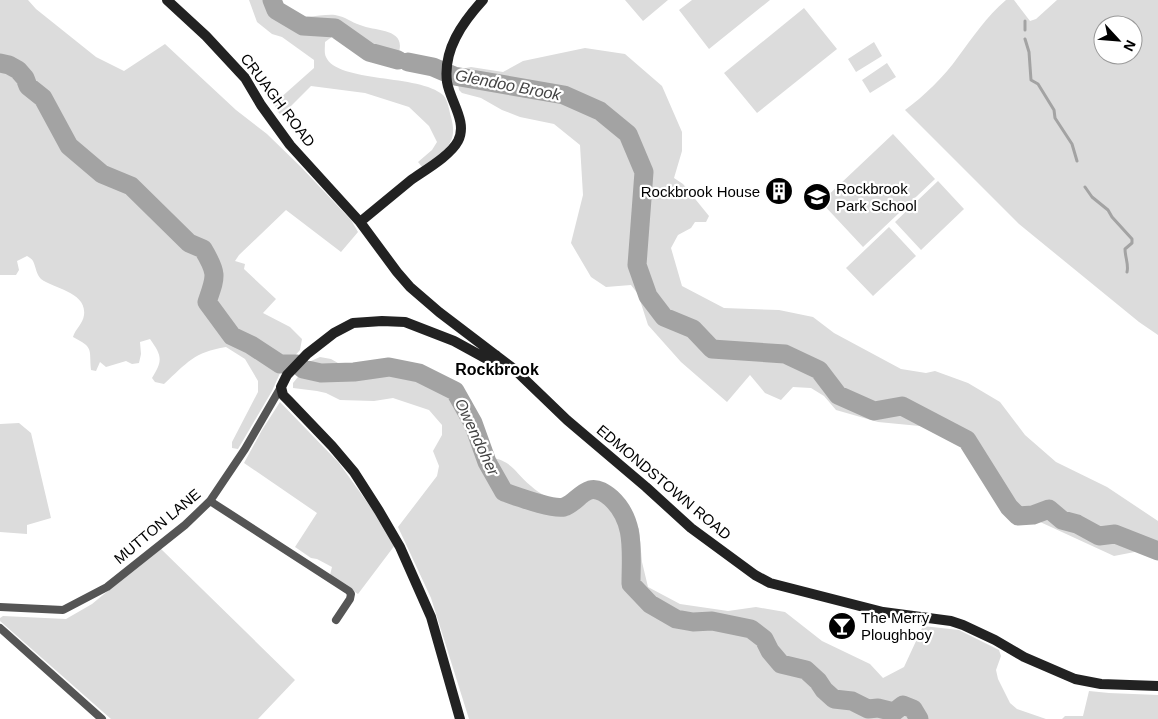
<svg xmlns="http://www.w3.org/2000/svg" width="1158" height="719" font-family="Helvetica,sans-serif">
<rect width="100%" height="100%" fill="#fff"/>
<!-- green -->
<path fill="#dcdcdc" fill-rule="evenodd" d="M0,0H28L36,9L96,57L124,71L165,44L236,110L267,134L301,167L351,220L358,232L341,252L286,210L239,255L235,261L245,264L244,269L276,299L263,313L290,327L302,339L300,350L281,371L272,391L238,449L232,448V442L258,392V381L245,359L226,347C194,352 187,363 164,384L155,382L152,378C163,360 162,356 150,339L140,342L141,354L139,363L132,364L126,361L106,367L100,362L96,371L91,370C89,348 94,348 73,337C75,329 83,324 84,315C87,292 54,289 41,279C36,274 36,267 33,261C32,259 29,257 27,256L17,261L19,270L16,275H0Z
M249,0H279C284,5 290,13 296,15C309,19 322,14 335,15C347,17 350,22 360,25C377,32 408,28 398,55L390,57L359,46L345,38L333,36L325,42C325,47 324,53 326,57C337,83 420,74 443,95C448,100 449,110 451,117C459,145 443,151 423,168L418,162L432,150L437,142L429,126L409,107L365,93L311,86L285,112L280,114L276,110L275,105L278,100L314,68V60L282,37L272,34L257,22Z
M625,0H668L643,21Z
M692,0H770L709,49L679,10Z
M1006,0H1014L1030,21L1036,19L1057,0H1158V335L1139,322L1019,224L905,110C924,96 944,77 958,57C973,37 986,17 1006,0ZM1103,25H1133V55H1103Z
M804,8L837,49L757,113L724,73Z
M874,42L882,56L856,72L848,59Z
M585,48L625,54L662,86L682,132V151L674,178L683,184L709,216L706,222H695L691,228L678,235L671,248L682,286L724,308L779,310L813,317L834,333L901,369L926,373L935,371L968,383L1000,402L1025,435L1056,462L1107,487L1158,521V554L1150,549L1114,556L1038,521L1020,520L1007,515L990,491L971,459L951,436L930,427L878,422L836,410L824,396L811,388L793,387L781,400L765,393L750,375L727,402L681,362L648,325L638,294L631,285L606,287L591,277L571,243L583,195L580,145L554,124L520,117L502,110L481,98L462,93L459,90L456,70L471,67L503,72L523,61Z
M887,63L896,77L870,93L862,80Z
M893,134L935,179L863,247L821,202Z
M938,181L964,209L921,250L895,222Z
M889,227L916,256L873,296L846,268Z
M320,357L331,359L345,367L359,368L372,374L415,370L430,372L445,380L459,389L471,400L478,417L481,430L480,437L490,457C514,462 514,472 531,486C541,495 551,499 563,504L572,500L582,489L593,485L607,489L628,508L639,529L642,562L648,587L680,604L728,611L756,607L785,612L822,641L870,664L883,678L904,667L923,626L959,630L999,650L1001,656L996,670L998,679L1010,703L1017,709L1046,719H469L431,598L398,527L437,476L439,466L433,451L442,435V425L429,410L393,398L374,401L340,400L326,393L317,391L293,388V383L311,361Z
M280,402L339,463L372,509L395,545L358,594L330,575L332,567L317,559L311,558L295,547L317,513L244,463L262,430Z
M19,423L31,433L51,518L27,525V534L0,532V424Z
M160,548L295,680L258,719H111L0,621V618L3,616L66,619L92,604Z
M1089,691L1109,693L1158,695V719H1062L1065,716H1083Z"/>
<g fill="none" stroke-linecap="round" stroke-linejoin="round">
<!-- stream -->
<path stroke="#a3a3a3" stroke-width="3" d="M1025,21V30
M1025,39L1029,52L1031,80L1038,84L1054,110L1055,118L1072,144L1077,161
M1085,187L1092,197L1108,210L1112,217L1132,239V243L1125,249C1125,257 1129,265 1127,272"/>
<!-- river -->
<path stroke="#a3a3a3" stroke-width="19" d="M272,0L276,10L303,26L335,28L369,52L398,60
M408,62L433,67L454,76L564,95L600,111L628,134L644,172L637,265L648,296L664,317L693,329L712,349L785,354L819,370L838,395L874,411L902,406L967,440L1009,507L1018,516L1033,515L1049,509L1062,520L1077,524L1099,536L1115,534L1158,551
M0,63L9,65L18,70L25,78L28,86L43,98L69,146L102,174L131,186L189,243L203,249C218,274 216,276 207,302L232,336L251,345L280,364H297L303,369L321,373L354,372L389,367L419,373L455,391L473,423L487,462L504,492C516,496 553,510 564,507C574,504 580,493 590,490C598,488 605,493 611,498C636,521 631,552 631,584L650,604L676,619L693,622L712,621L751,629L764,639L770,651L781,664L806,670L818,681L824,690L834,699L852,701L868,709L878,708L894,712L903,705L913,709L919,719"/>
<!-- street -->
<path stroke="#555" stroke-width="8" d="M210,501L349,591L351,594L350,599L336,620
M0,607L63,610L107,587L185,525L210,501L245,449L281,387
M0,628L102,719"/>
<!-- secondary -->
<path stroke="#222" stroke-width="10" d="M167,0L206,36L245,78L261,105L290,145L360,222L397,272L410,287L439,312L514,369L567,420L646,487L691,528L755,575L770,583L883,612L951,621L963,625L995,640L1024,657L1075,679L1101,684L1158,686
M360,222C377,208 394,194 411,180C425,170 450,156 458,141C468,122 450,101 447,82C443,50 462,23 483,0
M460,719L431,617L400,547L379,511L354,472L332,446L288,400L283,395L281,387L287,375L307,354L334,333L353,323L382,321L405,322L454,341L485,358H491L496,355"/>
</g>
<!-- icons -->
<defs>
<g id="building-disc" transform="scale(1.4375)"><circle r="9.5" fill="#000" stroke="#fff"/><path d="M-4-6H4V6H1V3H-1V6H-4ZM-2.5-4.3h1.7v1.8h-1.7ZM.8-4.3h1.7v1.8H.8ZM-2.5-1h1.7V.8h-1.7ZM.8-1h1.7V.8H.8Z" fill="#fff"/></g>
<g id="school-disc" transform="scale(1.4375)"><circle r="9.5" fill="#000" stroke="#fff"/><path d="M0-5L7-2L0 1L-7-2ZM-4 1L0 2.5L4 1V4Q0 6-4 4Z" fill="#fff"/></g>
<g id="bar-disc" transform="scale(1.4375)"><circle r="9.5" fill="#000" stroke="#fff"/><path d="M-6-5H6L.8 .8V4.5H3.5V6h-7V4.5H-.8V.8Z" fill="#fff"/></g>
</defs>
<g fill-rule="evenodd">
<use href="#building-disc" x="779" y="191"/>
<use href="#school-disc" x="817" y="197"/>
<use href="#bar-disc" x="842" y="626"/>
</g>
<g text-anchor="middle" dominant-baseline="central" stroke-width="4.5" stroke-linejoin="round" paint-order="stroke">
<!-- street labels -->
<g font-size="15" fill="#000" stroke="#fff">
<text transform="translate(278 100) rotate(53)">CRUAGH ROAD</text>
<text transform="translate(664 482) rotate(40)">EDMONDSTOWN ROAD</text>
<text transform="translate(157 526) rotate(-40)">MUTTON LANE</text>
</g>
<!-- poi labels -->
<g font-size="15" fill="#000" stroke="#fff" text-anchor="start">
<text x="836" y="188">Rockbrook<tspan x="836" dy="17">Park School</tspan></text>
<text x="760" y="191" text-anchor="end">Rockbrook House</text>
<text x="861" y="617">The Merry<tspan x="861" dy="17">Ploughboy</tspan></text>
</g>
<!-- water labels -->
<g font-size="16" font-style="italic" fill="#444" stroke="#fff">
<text transform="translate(508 85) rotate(11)">Glendoo Brook</text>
<text transform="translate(477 437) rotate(65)">Owendoher</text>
</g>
<!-- neighbourhood labels -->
<g font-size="16" font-weight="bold" fill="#000" stroke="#fff">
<text x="497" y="369">Rockbrook</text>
</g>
</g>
<!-- north arrow -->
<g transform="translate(1118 40) rotate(116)"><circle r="24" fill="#ffffff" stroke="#999999"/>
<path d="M0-4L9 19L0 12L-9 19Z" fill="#000000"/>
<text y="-8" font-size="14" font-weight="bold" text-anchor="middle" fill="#000000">N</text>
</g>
</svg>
